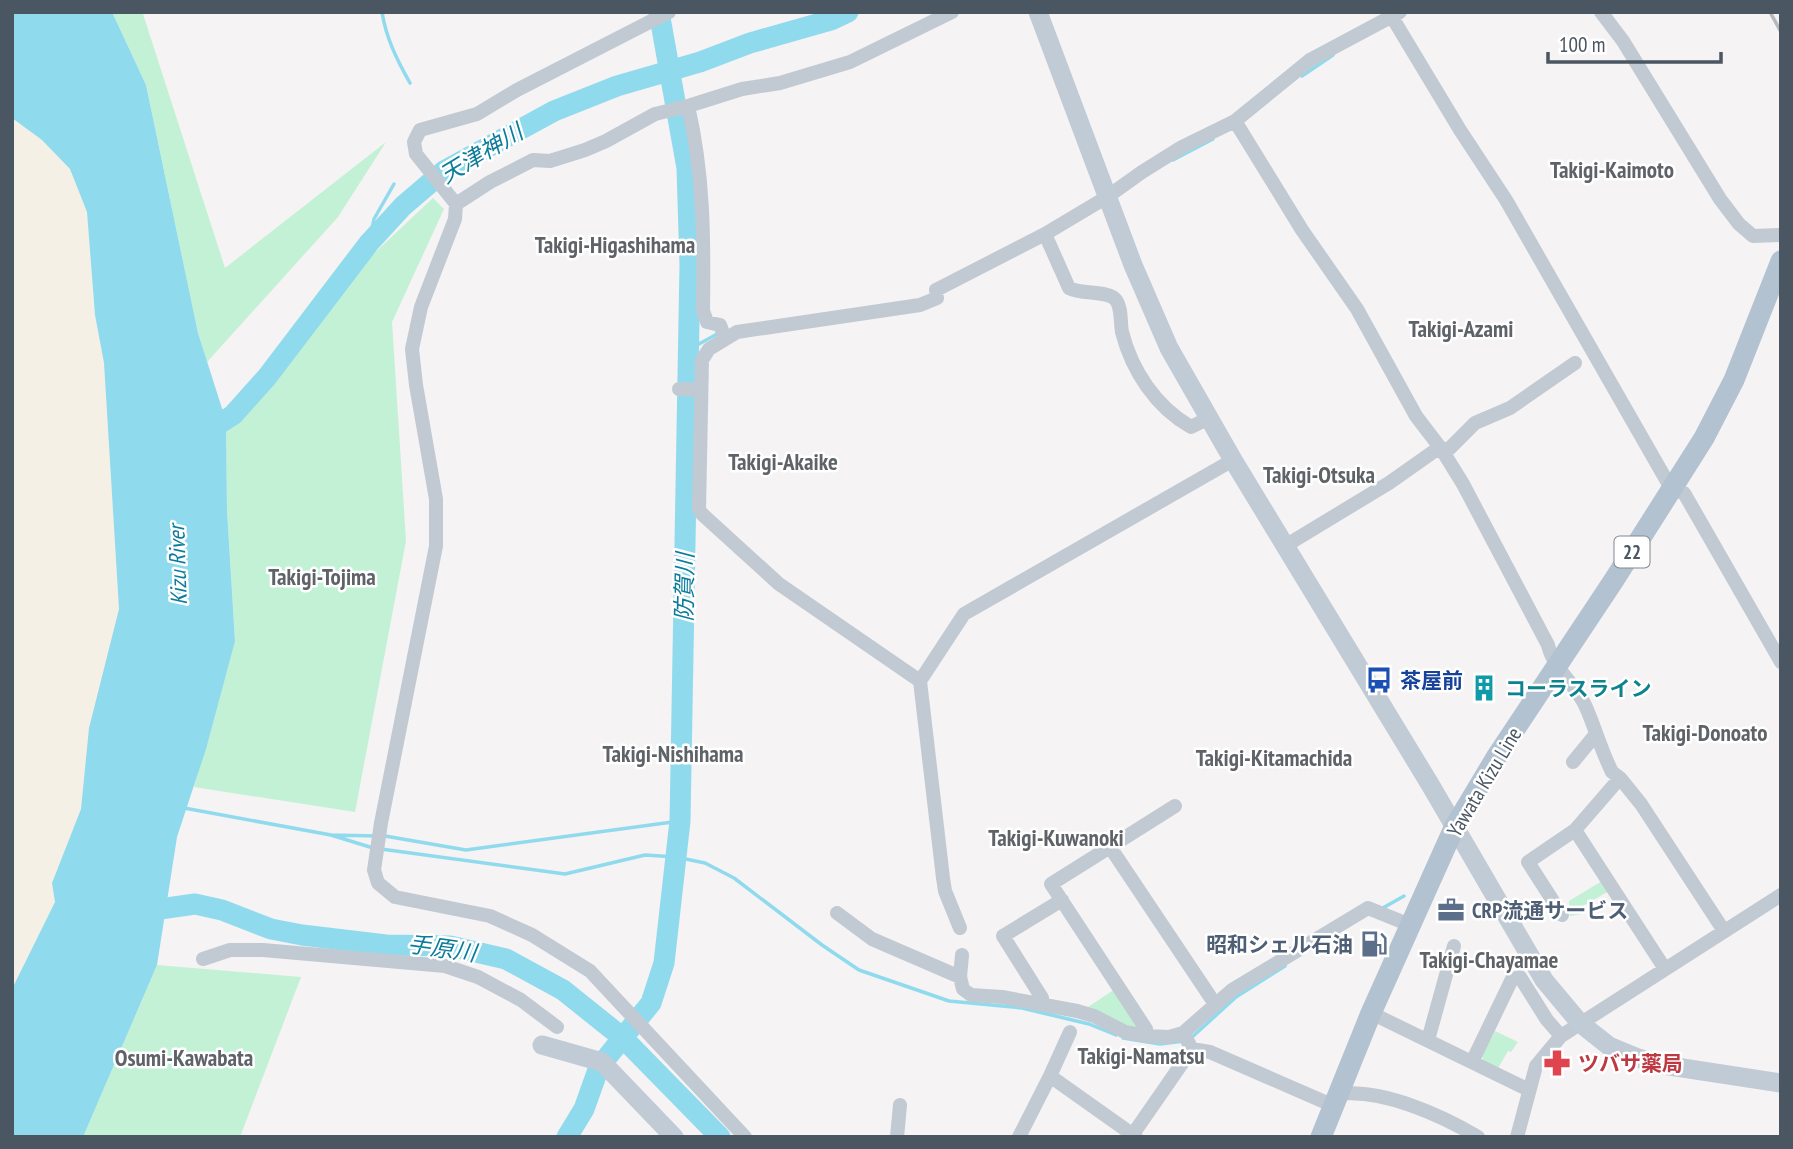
<svg xmlns="http://www.w3.org/2000/svg" width="1793" height="1149" font-family="'PT Sans Narrow','Noto Sans JP',sans-serif">
<rect width="100%" height="100%" fill="#f5f3f3"/>
<!-- green -->
<path fill="#c3f1d5" d="M112,12H141L143,14L225,268L386,142L338,217L207,362L198,333L146,85Z
M433,198L444,209L392,322L406,541L355,812L194,787L235,639L227,510L226,420L267,377L368,259Z
M1602,881L1609,891L1581,907V914L1570,916L1569,901Z
M157,965L301,977L240,1137H83Z
M1115,989L1144,1031L1082,1011Z
M1495,1031L1518,1042L1511,1052L1508,1051L1497,1070L1484,1063L1482,1055Z"/>
<!-- sand -->
<path fill="#f5f0e5" d="M12,118L42,140L70,169L87,212L95,315L104,363L119,609L89,728L81,809L52,883L55,902L12,989Z"/>
<!-- water -->
<path fill="#90daee" d="M12,12H112L146,85L198,333L226,421L227,510L235,641L206,749L177,837L157,965L83,1137H12V989L55,902L52,883L81,809L89,728L119,609L104,363L95,315L87,212L70,169L42,140L12,118Z"/>
<g fill="none" stroke-linecap="round" stroke-linejoin="round">
<!-- stream -->
<path stroke="#90daee" stroke-width="3.5" d="M382,12C386,38 397,60 410,83
M1302,76L1333,55
M1173,160L1213,139
M369,243L374,219L394,184
M688,350L719,333
M184,808L331,835L377,836
M331,835L373,848
M385,836L466,850L680,821
M381,849L565,874L645,855L676,857L705,863L734,878L822,945L859,970L949,1001L1022,1008L1089,1024L1116,1035
M1381,909L1404,896
M1123,1038L1160,1044L1184,1041
M1191,1038L1236,997L1285,966"/>
<!-- river -->
<path stroke="#90daee" stroke-width="21" d="M203,434L233,415L267,377L369,243L403,206L444,171L554,111L617,86L700,62L750,43L831,20L848,12
M139,912L195,904L222,910L271,929L302,935L386,945L450,946L506,959L563,990L623,1038L720,1137
M567,1137L584,1109L599,1067L651,1003L664,963L680,821L690,265L687,168L659,12"/>
<!-- street -->
<path stroke="#c1cad2" stroke-width="14" d="M1601,12L1623,41L1720,199L1739,224L1753,236L1781,235
M1392,17L1460,130L1506,200L1672,490L1684,493L1781,662
M688,106L655,114L606,141L585,150L550,161L533,160L490,182L456,204L455,219L421,307L412,349L416,385L436,499V546L381,823L374,870L378,883L395,897L490,916L532,935L590,971L745,1137
M1235,121L1302,230L1357,309L1416,416L1442,450L1463,484L1548,645C1553,668 1575,684 1585,705C1595,727 1601,750 1612,772L1620,778L1641,804L1724,931
M456,204L416,154L414,142L420,130L477,114L517,90L669,12
M1045,234L1069,288C1082,295 1108,290 1116,300C1122,308 1120,321 1122,332C1132,371 1156,407 1191,427L1209,418
M725,338L720,325L707,322L703,311C704,241 704,174 688,106L742,89L780,83L850,62L952,12
M679,389L701,390
M1285,546L1389,483L1433,452L1450,448L1475,423L1510,408L1575,363
M920,681L779,584L702,514L699,509L702,360L709,349L737,332L920,305L937,298L936,290L1045,234L1107,197L1142,172L1182,147L1235,121L1310,60L1400,12
M1573,762L1596,734
M1575,830L1665,969
M1110,847L1175,806
M837,913L872,939L960,977
M1562,915L1528,862L1575,830L1620,778
M960,928L945,891L943,878L920,681L964,614L1233,460
M962,955L960,977L963,989L971,995L1002,997L1077,1011L1094,1016L1125,1032L1147,1036L1169,1037L1183,1033L1232,990L1368,908L1410,925
M203,959L230,950H263L445,966L478,977L521,1000L557,1027
M1043,1005L1042,998L1003,936L1062,900
M1371,1013L1529,1090
M1183,1033L1192,1049L1210,1052L1334,1106
M1147,1036L1146,1029L1051,884L1110,847L1215,1004
M1428,1040L1454,946
M1472,1062L1512,979L1520,977L1547,1020L1561,1036
M1050,1076L1136,1137
M1339,1094C1383,1089 1441,1115 1478,1137
M897,1137L900,1105
M1019,1137L1050,1076L1070,1032
M1131,1137L1192,1049
M1517,1137L1536,1066L1561,1036L1781,895"/>
<!-- secondary -->
<path stroke="#c1cbd6" stroke-width="19" d="M1038,12L1133,265L1169,348L1233,460L1431,786L1544,980L1580,1023L1609,1046L1638,1058L1663,1065L1781,1083
M542,1045L602,1062L674,1137"/>
<!-- primary -->
<path stroke="#b3c2d1" stroke-width="21" d="M1321,1137L1371,1013L1454,828L1497,756L1614,580L1704,438L1734,380L1781,261"/>
<!-- rail -->
<path stroke="#b5b8bd" stroke-width="3.5" d="M1770,12L1781,32"/>
</g>
<!-- icons -->
<defs>
<g id="bus-bare" transform="scale(2.1)"><path d="M-5-6H5V4H4V6H2V4H-2V6H-4V4H-5ZM-3.5-4V0h7V-4ZM-3.5 1.2v1.5H-2V1.2ZM2 1.2v1.5H3.5V1.2Z" fill="#1a4fb4" stroke="#fff" stroke-width="2.5" paint-order="stroke"/></g>
<g id="building-bare" transform="scale(2.1)"><path d="M-4-6H4V6H1V3H-1V6H-4ZM-2.5-4.3h1.7v1.8h-1.7ZM.8-4.3h1.7v1.8H.8ZM-2.5-1h1.7V.8h-1.7ZM.8-1h1.7V.8H.8Z" fill="#0f9aa8" stroke="#fff" stroke-width="2.5" paint-order="stroke"/></g>
<g id="office-bare" transform="scale(2.1)"><path d="M-6-3h4V-5.5h4V-3h4V5H-6ZM-1-4.5V-3h2v-1.5ZM-6 0V1H6V0Z" fill="#5c6f8a" stroke="#fff" stroke-width="2.5" paint-order="stroke"/></g>
<g id="fuel-bare" transform="scale(2.1)"><path d="M-5.5-6h7V0h2V4h1.3V-2.5L3-4.5l.8-.8L6-3V5H2.5V1h-1V6h-7ZM-4.2-4.7v3.2H.2V-4.7Z" fill="#5c6f8a" stroke="#fff" stroke-width="2.5" paint-order="stroke"/></g>
<g id="pharmacy-bare" transform="scale(2.1)"><path d="M-2-6h4v4h4v4h-4v4h-4v-4h-4v-4h4Z" fill="#e0444e" stroke="#fff" stroke-width="2.5" paint-order="stroke"/></g>
</defs>
<g fill-rule="evenodd">
<use href="#bus-bare" x="1379" y="680"/>
<use href="#building-bare" x="1484" y="688"/>
<use href="#office-bare" x="1451" y="910"/>
<use href="#fuel-bare" x="1374" y="944"/>
<use href="#pharmacy-bare" x="1557" y="1063"/>
</g>
<g text-anchor="middle" dominant-baseline="central" stroke-width="5" stroke-linejoin="round" paint-order="stroke">
<!-- shield labels -->
<rect fill="#fff" stroke="#808990" stroke-width="2" x="1614.5" y="536.5" width="35" height="31" rx="5"/>
<g font-size="19" font-weight="bold" fill="#4a5661">
<text x="1632" y="552">22</text>
</g>
<!-- transit labels -->
<g font-size="21" font-weight="bold" fill="#164399" stroke="#fff" text-anchor="start">
<text x="1400" y="680">茶屋前</text>
</g>
<!-- culture labels -->
<g font-size="21" font-weight="bold" fill="#0d838f" stroke="#fff" text-anchor="start">
<text x="1505" y="688">コーラスライン</text>
</g>
<!-- street labels -->
<g font-size="21" fill="#4a5661" stroke="#fff">
<text transform="translate(1484 782) rotate(-59)">Yawata Kizu Line</text>
</g>
<!-- service labels -->
<g font-size="21" font-weight="bold" fill="#4e5e75" stroke="#fff" text-anchor="start">
<text x="1472" y="910">CRP流通サービス</text>
<text x="1353" y="944" text-anchor="end">昭和シェル石油</text>
</g>
<!-- health labels -->
<g font-size="21" font-weight="bold" fill="#be3a42" stroke="#fff" text-anchor="start">
<text x="1578" y="1063">ツバサ薬局</text>
</g>
<!-- water labels -->
<g font-size="23" font-style="italic" fill="#0c7c9b" stroke="#fff">
<text transform="translate(481 153) rotate(-31)">天津神川</text>
<text transform="translate(177 565) rotate(-92)">Kizu River</text>
<text transform="translate(684 587) rotate(-89)">防賀川</text>
<text transform="translate(442 948) rotate(8)">手原川</text>
</g>
<!-- neighbourhood labels -->
<g font-size="23" font-weight="bold" fill="#5f6368" stroke="#fff">
<text x="1612" y="169">Takigi-Kaimoto</text>
<text x="615" y="244">Takigi-Higashihama</text>
<text x="1461" y="328">Takigi-Azami</text>
<text x="783" y="461">Takigi-Akaike</text>
<text x="1319" y="474">Takigi-Otsuka</text>
<text x="322" y="576">Takigi-Tojima</text>
<text x="1705" y="732">Takigi-Donoato</text>
<text x="673" y="753">Takigi-Nishihama</text>
<text x="1274" y="757">Takigi-Kitamachida</text>
<text x="1056" y="837">Takigi-Kuwanoki</text>
<text x="1489" y="959">Takigi-Chayamae</text>
<text x="1141" y="1055">Takigi-Namatsu</text>
<text x="184" y="1057">Osumi-Kawabata</text>
</g>
</g>
<!-- border -->
<rect width="1793" height="1149" fill="none" stroke="#4a5661" stroke-width="28"/>
<!-- scale -->
<path d="M1548 52v10h173v-10" fill="none" stroke="#4a5661" stroke-width="3.5"/>
<text x="1559" y="52" font-size="21" fill="#4a5661" stroke="#ffffff" stroke-width="5" paint-order="stroke">100 m</text>
</svg>
